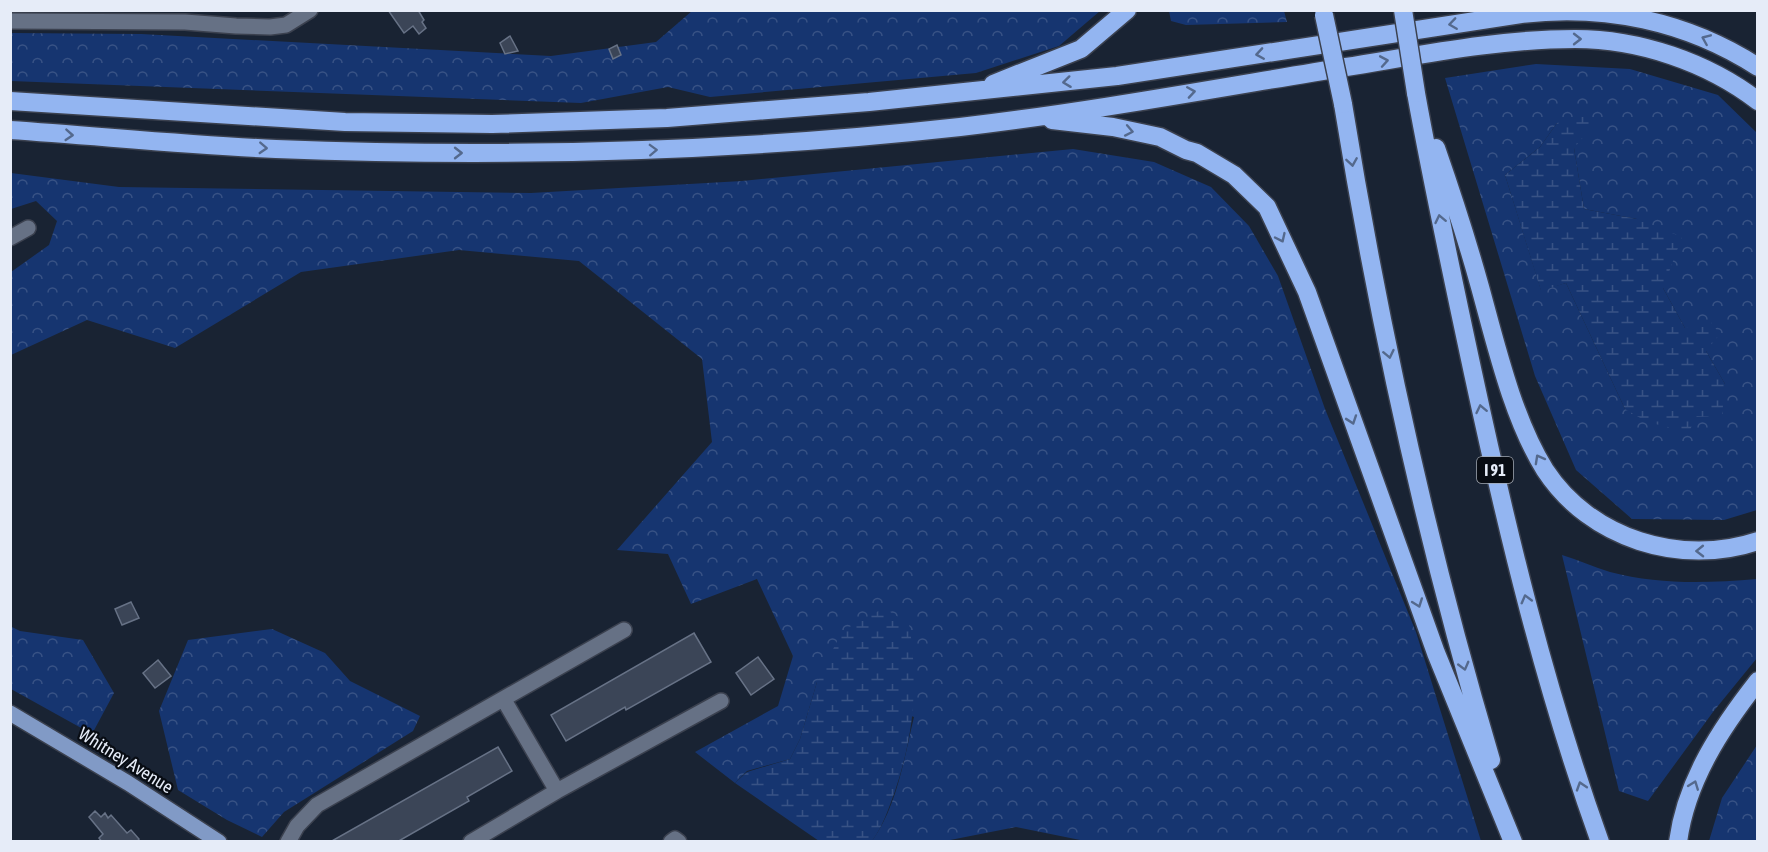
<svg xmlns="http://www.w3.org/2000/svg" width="1768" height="852" font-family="'Asap Condensed',sans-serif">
<defs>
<pattern id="forest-crowns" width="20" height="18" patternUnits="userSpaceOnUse" patternTransform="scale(1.5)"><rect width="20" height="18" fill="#163570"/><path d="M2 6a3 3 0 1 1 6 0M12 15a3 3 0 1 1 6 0" fill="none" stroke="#385285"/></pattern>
<pattern id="wetland-marsh" width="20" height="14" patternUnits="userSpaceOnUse" patternTransform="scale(1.5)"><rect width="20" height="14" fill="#163570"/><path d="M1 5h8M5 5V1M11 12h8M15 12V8" fill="none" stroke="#385285"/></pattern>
</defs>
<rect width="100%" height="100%" fill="#192333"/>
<!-- forest -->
<path fill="url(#forest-crowns)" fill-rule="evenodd" d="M692,11H1100L1059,46L976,73L710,97L668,87L581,103L11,81V33L141,34L551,56L656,42Z
M1169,11H1284L1287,22L1186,25L1171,21Z
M1536,64L1630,69L1718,95L1757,133V510L1724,520L1632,519L1576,470L1535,376L1445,78ZM1557,123L1574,148L1584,209L1637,219L1663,288L1685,328L1706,351L1725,384L1696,417L1625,409L1566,283L1541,290L1505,175L1540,147Z
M1073,149L1154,162L1211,187L1249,226L1278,276L1325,409L1416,632L1481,841L1090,842L1016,827L945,841H872C897,806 904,759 914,717L817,682L800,739L790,759L747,771L735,783L695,752L778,706L793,656L757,579L691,604L668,554L617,550L712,442L702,359L579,261L459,250L301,272L175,348L87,320L11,355V272L49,245L57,221L36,201L11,209V173L119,187L531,193L742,181Z
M1562,555C1578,560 1594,567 1610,572C1659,585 1708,583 1757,579V658L1713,712L1648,801L1619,791Z
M10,626L20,631L83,640L114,693L92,734L11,689Z
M272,629L325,653L350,681L420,716L413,731L284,812L262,837L227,820L178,790L159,711L188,640Z
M1757,745V841H1709L1722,798Z"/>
<!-- wetland -->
<path fill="url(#wetland-marsh)" d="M1583,114L1595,123L1574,148L1584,209L1637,219L1682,237L1663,288L1685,328L1710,321L1720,334L1706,351L1725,384L1722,416L1696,417L1689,432L1647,422L1625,409L1566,283L1541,291L1505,175L1540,147L1557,123Z
M884,608L909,624C919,684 914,734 895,791C888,810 883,826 872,841H819L735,783L747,772L790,759L800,739L817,682L842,631Z"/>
<!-- building -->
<path fill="#3b4557" stroke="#677286" stroke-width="1.5" d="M388,10H418L424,20L422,22L426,28L419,34L413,26L404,33Z
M510,36L518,51L505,54L500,43Z
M617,45L621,55L613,59L609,49Z
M131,602L139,618L122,625L115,609Z
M694,633L711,662L626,710L625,707L566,741L551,715Z
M758,657L774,679L751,695L736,673Z
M158,660L171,676L155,688L143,673Z
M498,747L512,771L467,797L469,801L397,842H330Z
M95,811L101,817L105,813L108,818L111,815L127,833L131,830L139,839L137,842H102L99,838L103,834L89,817Z"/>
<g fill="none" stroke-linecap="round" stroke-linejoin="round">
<!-- minor casing -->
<g stroke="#3b414f" stroke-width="18">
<path id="minor" d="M10,21L185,22L236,26L270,27L286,25L310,10
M10,238L28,228
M504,700L557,791
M288,842L297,826L317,805L624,630
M471,842L557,791L721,701
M671,842L675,839L679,842"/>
</g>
<!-- major casing -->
<g stroke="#3b414f" stroke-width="18">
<path id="major" d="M10,713L128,783L219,842"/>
</g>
<!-- highway casing -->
<g stroke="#3b414f" stroke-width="21">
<path id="highway" d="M993,84L1081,49L1127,10
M1416,93C1433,187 1453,280 1473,373C1507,531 1545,689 1600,842
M10,101L345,122L492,124L667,118L869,102L1117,76L1521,14C1604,4 1687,21 1758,67
M1343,104C1379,326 1427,545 1491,760
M1052,120L1113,127L1160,137L1186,150L1197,153L1234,175L1267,207L1307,292L1436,653L1513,842
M10,130C99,136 188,145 276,149C505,158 733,152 960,127C1089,112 1218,88 1346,67C1421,55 1498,39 1575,39C1639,39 1707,62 1758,101
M1436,148C1452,194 1467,240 1480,287C1496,345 1513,419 1545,470C1590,539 1681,567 1758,541
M1678,842C1686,781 1721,728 1758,681"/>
</g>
<!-- minor -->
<use href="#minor" stroke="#667185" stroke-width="15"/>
<!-- major -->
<use href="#major" stroke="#819ac6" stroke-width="15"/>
<!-- highway -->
<use href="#highway" stroke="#93b5f1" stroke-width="18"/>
<!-- highway-bridge casing -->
<g stroke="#3b414f" stroke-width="21" stroke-linecap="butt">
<path id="highway-bridge" d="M1403,10L1416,93
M1324,15L1343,104"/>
</g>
<!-- highway-bridge -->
<use href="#highway-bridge" stroke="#93b5f1" stroke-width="18"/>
</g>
<!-- one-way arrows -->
<defs><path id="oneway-chevron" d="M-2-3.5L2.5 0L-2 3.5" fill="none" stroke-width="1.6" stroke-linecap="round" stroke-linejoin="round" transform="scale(1.5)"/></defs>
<g stroke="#54698d">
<use href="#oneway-chevron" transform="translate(1453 24) rotate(172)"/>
<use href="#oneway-chevron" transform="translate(1577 39)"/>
<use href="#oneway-chevron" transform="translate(1706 39) rotate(-157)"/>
<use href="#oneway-chevron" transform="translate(1260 54) rotate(171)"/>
<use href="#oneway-chevron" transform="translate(1384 61) rotate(-10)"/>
<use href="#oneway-chevron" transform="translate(1067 82) rotate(173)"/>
<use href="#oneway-chevron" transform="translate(1191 92) rotate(-9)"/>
<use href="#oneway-chevron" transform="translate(1129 131) rotate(11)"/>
<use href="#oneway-chevron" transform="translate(69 135) rotate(4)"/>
<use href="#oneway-chevron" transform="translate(263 148) rotate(3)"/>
<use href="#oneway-chevron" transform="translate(653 150) rotate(-2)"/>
<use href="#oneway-chevron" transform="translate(458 153)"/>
<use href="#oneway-chevron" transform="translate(1352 162) rotate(81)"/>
<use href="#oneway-chevron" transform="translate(1440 219) rotate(-102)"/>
<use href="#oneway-chevron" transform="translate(1281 238) rotate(65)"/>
<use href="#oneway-chevron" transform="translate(1389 354) rotate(78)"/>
<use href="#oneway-chevron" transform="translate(1481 409) rotate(-102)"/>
<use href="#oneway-chevron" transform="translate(1352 420) rotate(71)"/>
<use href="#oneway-chevron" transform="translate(1539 459) rotate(-119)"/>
<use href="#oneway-chevron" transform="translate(1700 551) rotate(179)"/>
<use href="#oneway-chevron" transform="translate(1526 599) rotate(-105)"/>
<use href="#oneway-chevron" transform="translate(1418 603) rotate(70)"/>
<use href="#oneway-chevron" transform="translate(1464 666) rotate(75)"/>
<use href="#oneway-chevron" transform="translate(1694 785) rotate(-69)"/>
<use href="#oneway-chevron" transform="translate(1581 786) rotate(-108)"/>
</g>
<g text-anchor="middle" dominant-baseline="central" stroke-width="4.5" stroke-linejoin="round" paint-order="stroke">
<!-- shield labels -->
<rect fill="#080c13" stroke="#a3a9b3" stroke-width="1.5" x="1477" y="457" width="36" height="26" rx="4.5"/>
<g font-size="16" font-weight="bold" fill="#e6ecf8">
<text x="1495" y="470">I 91</text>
</g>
<!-- street labels -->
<g font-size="18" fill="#e6ecf8" stroke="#080c13">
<text transform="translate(126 760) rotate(32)">Whitney Avenue</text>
</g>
</g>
<!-- border -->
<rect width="1768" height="852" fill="none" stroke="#e6ecf8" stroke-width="24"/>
</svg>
